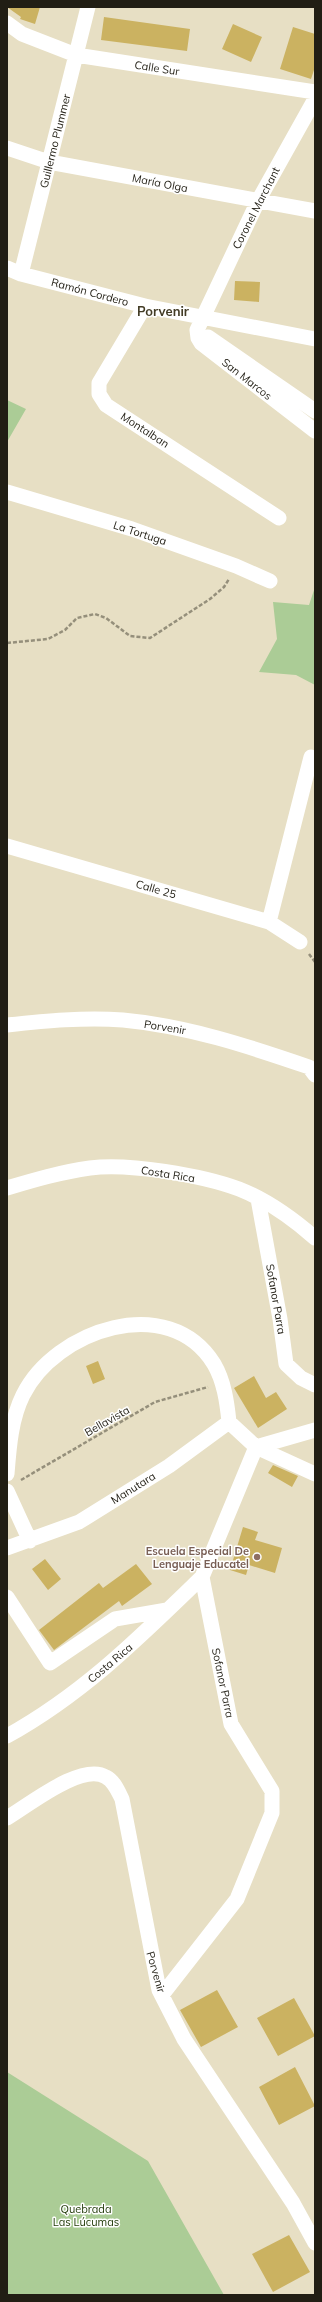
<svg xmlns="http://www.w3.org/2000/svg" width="322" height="2302" font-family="Mulish,sans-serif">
<rect width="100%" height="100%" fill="#e7dfc4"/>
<!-- green -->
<path fill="#abcc96" d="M7,400L26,409L7,442Z
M315,587V685L296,675L259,672L277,639L273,602L309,605Z
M7,2072L148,2161L224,2295H7Z"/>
<!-- building -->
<path fill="#cbb261" d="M7,7H40L35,24L20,19L21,17Z
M104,17L190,29L187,51L101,40Z
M233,24L262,37L251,62L222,49Z
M293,27L315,34V67L311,79L280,69Z
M235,281L260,282L259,302L234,300Z
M98,1361L105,1379L93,1384L86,1366Z
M254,1376L266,1398L276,1392L287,1409L258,1428L234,1388Z
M273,1465L298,1476L292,1487L268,1473Z
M243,1527L258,1532L255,1540L282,1548L275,1573L249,1565L246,1575L230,1570Z
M45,1559L61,1579L48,1590L32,1569Z
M136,1564L152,1584L122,1606L119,1601L54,1650L39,1630L99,1583L103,1588Z
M217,1990L238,2027L201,2047L180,2010Z
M294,1998L315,2036L278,2056L257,2018Z
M295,2067L315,2106L279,2125L259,2087Z
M289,2235L310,2272L273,2292L252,2254Z"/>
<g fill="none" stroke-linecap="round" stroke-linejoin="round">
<!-- path -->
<path stroke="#958f7b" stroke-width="2.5" stroke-dasharray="4 2" stroke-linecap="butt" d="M7,643L48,639L65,630L77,618L95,614L106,618L130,636L150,638L210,599L224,587L229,579
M309,954L315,962
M21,1480L155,1402L208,1387"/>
<!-- minor -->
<path stroke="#fff" stroke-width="15" d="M7,23L22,34L76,55L315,92
M315,99L258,201L197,330L198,338L201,343L315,431
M7,148L49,162L315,211
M7,268L21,274L145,306L315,339
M21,274L88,7
M145,306L99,383V394L106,405L279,518
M208,337L315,411
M7,492L132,529L236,566L270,581
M7,846L269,922L300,942
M269,922L311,757
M7,1025C45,1021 84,1017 123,1020C187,1026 248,1046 309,1067L315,1075
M7,1188C34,1180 61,1172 90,1168C129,1163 201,1175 239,1189C267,1200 292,1218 315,1238
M258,1199L280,1319L286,1364L301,1378L315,1385
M256,1447L315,1430
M7,1474C9,1448 11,1419 23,1395C55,1330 169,1291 214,1364C224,1381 227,1402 229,1422L256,1447L315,1474
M7,1491L30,1541
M7,1548L79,1522L169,1466L229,1422
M7,1597L50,1663L115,1619L167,1610
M7,1736C83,1694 140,1637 202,1577
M7,1818C29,1805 82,1762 106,1777C114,1781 118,1791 122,1799L159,1990L184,2039L293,2203L315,2243
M162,1995L237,1899L272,1813V1791L231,1724L202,1577L256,1447"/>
</g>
<!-- markers -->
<circle fill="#8d6e63" stroke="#fff" stroke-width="1.5" cx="257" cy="1557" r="4"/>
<g text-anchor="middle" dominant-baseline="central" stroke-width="3" stroke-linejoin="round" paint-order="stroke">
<!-- street labels -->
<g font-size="11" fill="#211e14" stroke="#fff">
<text transform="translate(157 68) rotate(9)">Calle Sur</text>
<text transform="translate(55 141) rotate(-76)">Guillermo Plummer</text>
<text transform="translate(160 183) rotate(11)">María Olga</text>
<text transform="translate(256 208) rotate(-63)">Coronel Marchant</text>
<text transform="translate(90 292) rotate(15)">Ramón Cordero</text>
<text transform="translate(247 379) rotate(38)">San Marcos</text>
<text transform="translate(145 430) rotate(33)">Montalban</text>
<text transform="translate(140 533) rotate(18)">La Tortuga</text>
<text transform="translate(156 889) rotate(16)">Calle 25</text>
<text transform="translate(165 1027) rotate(9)">Porvenir</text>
<text transform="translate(168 1174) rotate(9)">Costa Rica</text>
<text transform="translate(276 1299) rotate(80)">Sofanor Parra</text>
<text transform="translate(107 1421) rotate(-30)">Bellavista</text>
<text transform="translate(133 1488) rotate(-32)">Manutara</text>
<text transform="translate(110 1663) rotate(-40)">Costa Rica</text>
<text transform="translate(223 1683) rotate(78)">Sofanor Parra</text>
<text transform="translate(156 1972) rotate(74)">Porvenir</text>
</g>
<!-- education labels -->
<g font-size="11" font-weight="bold" fill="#785e54" stroke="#fff" text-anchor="end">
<text x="249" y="1551">Escuela Especial De<tspan x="249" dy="13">Lenguaje Educatel</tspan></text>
</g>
<!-- park labels -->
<g font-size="11" fill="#1e3805" stroke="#fff">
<text x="86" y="2209">Quebrada<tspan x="86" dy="13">Las Lúcumas</tspan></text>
</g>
<!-- quarter labels -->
<g font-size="13" font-weight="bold" fill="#423b25" stroke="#fff">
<text x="163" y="311">Porvenir</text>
</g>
</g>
<!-- border -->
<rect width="322" height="2302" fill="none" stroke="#211e14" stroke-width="16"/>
</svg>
